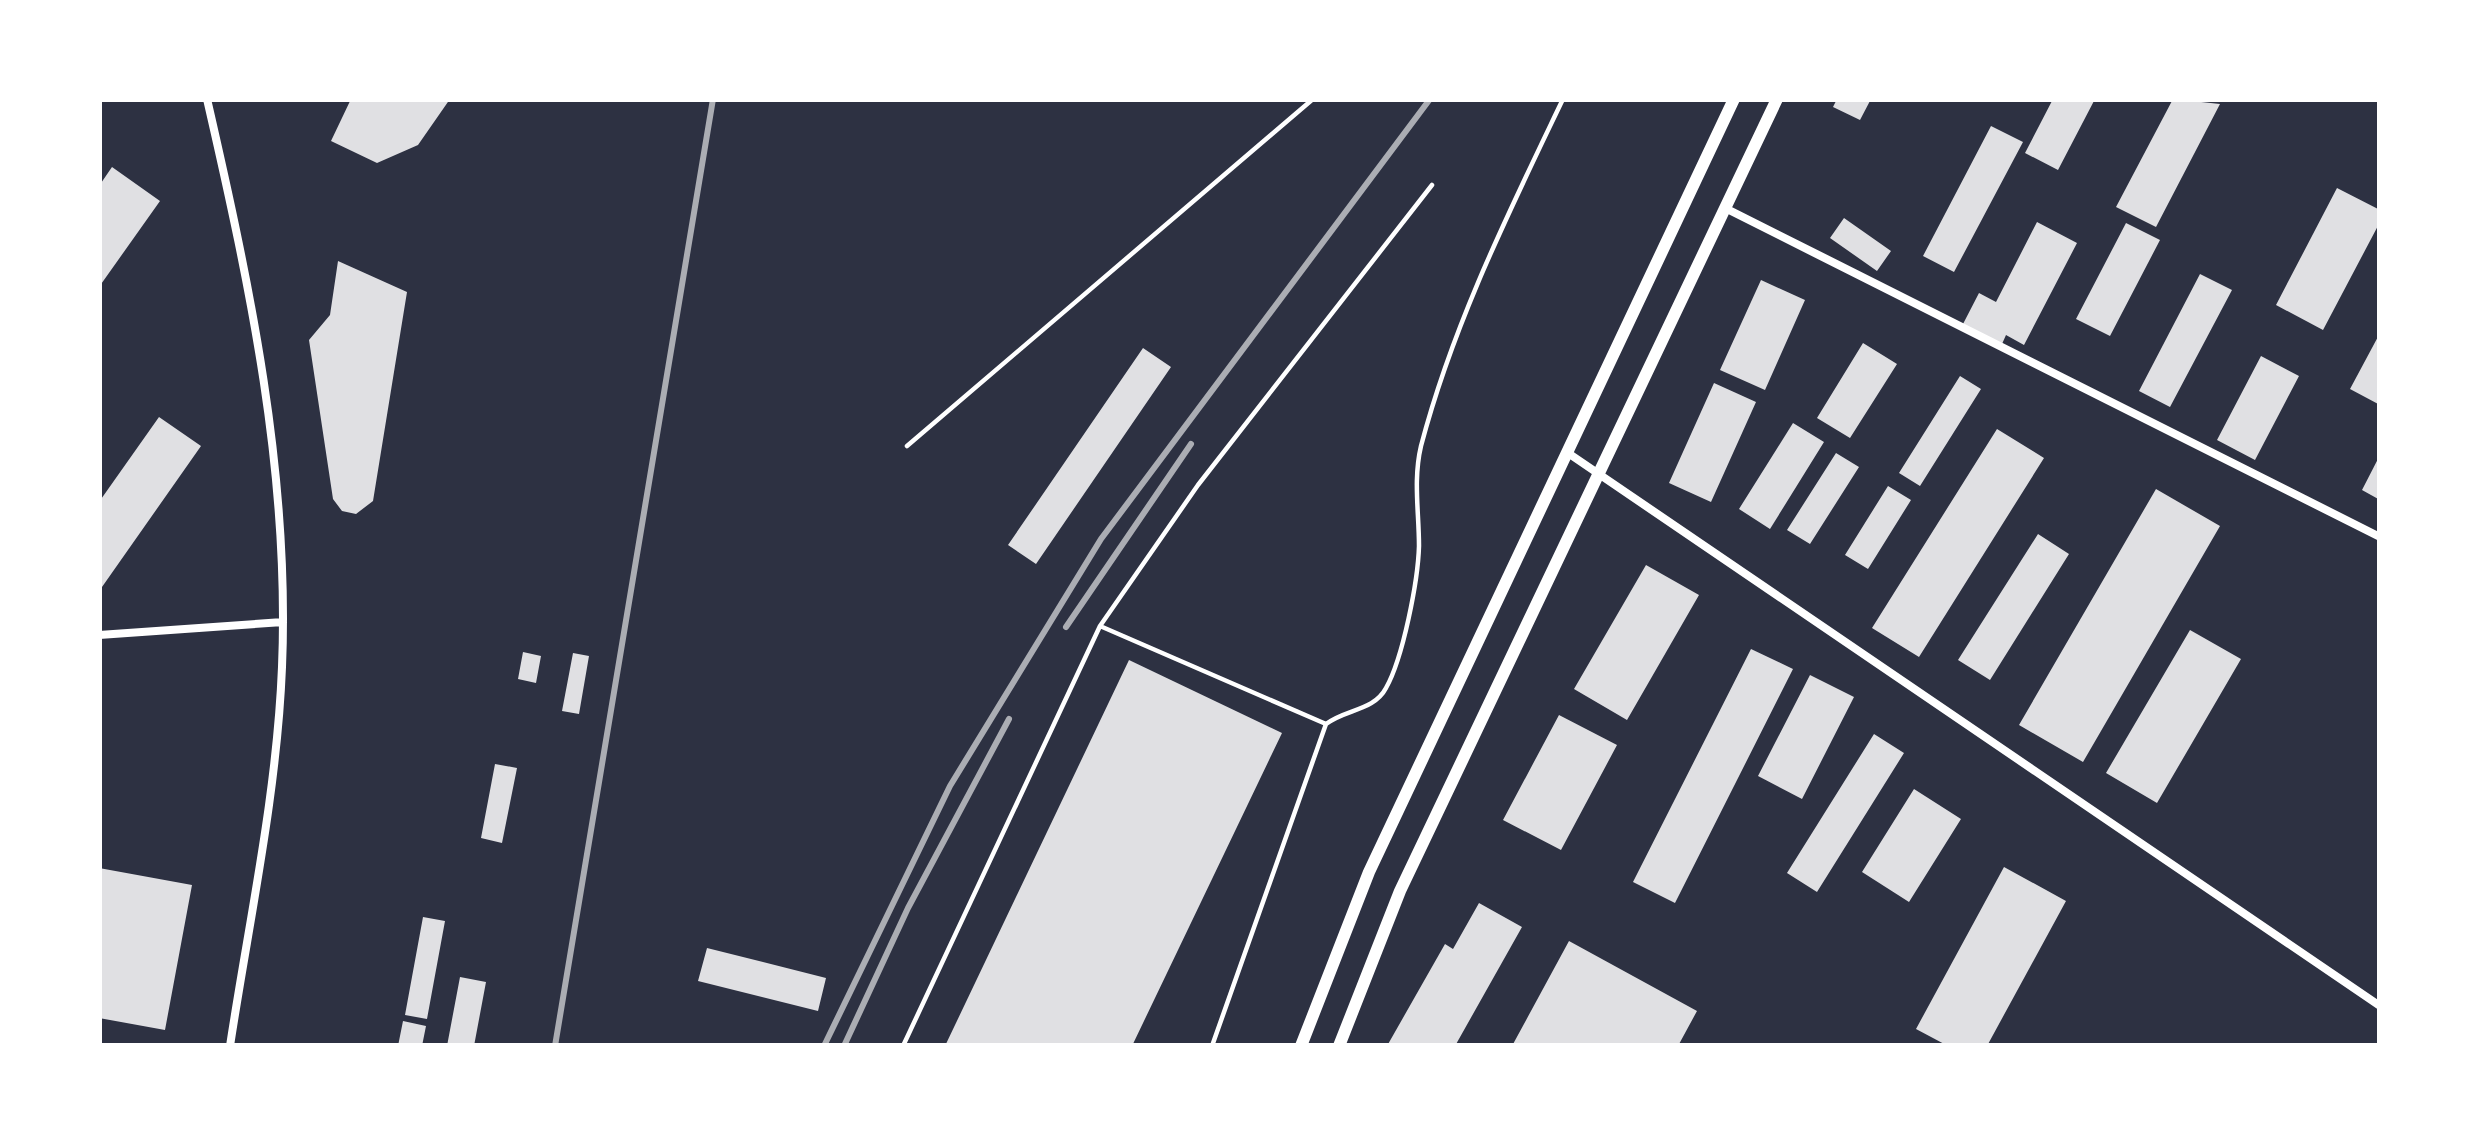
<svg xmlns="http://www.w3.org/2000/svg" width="2479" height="1145" font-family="Overpass,sans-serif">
<rect width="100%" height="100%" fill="#2d3142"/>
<!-- building -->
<path fill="#e0e0e3" d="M351,99H450L418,145L377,163L331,141Z
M1837,99H1871L1860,120L1833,107Z
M2053,99H2095L2058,170L2025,153Z
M2173,99L2220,104L2156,227L2116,207Z
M1991,126L2023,142L1954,272L1923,256Z
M112,167L160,201L99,287V186Z
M2337,188L2380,210V222L2323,330L2276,305Z
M1844,218L1891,251L1877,271L1830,238Z
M2037,222L2077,243L2024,345L2006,335L2002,344L1963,324L1979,293L1996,302Z
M2126,223L2160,240L2110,336L2076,319Z
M338,261L407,292L373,501L356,514L342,511L333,499L309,340L330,315Z
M2200,274L2232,290L2170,407L2139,391Z
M1761,280L1805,300L1765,390L1720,370Z
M2380,333V405L2350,389Z
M1863,343L1897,364L1850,438L1817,418Z
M1143,348L1171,367L1036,564L1008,545Z
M2261,356L2299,376L2255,460L2217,440Z
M1960,376L1981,389L1920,486L1899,473Z
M1714,383L1756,402L1711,502L1669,483Z
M159,417L201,446L102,587L99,502Z
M1793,423L1824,442L1770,529L1739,509Z
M1997,429L2044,458L1919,657L1872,628Z
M1836,453L1859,467L1810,544L1787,530Z
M2380,455V500L2362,490Z
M1888,486L1911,500L1868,569L1845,555Z
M2156,489L2220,526L2083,762L2019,725Z
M2038,534L2069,554L1990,680L1958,660Z
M1646,565L1699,595L1627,720L1574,689Z
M2190,630L2241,659L2157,803L2106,773Z
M1751,649L1793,669L1675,903L1633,882Z
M523,652L541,656L536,683L518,679Z
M573,653L589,656L579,714L562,711Z
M1129,660L1282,733L1132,1046H945Z
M1810,675L1854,697L1802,799L1758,776Z
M1559,715L1617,745L1561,850L1503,820Z
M1874,734L1904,753L1817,892L1787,873Z
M495,764L517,768L502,843L481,838Z
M1914,789L1961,819L1909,902L1862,872Z
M2004,867L2066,901L1987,1046H1948L1916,1029Z
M99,868L192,885L165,1030L99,1018Z
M1479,903L1522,927L1455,1046H1387L1445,944L1453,949Z
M423,917L445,921L427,1019L405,1015Z
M1569,941L1697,1011L1678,1046H1512Z
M707,948L826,978L818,1011L698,981Z
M460,977L486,982L474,1046H447Z
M403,1021L426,1026L422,1046H398Z"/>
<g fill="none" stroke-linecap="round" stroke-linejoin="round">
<!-- service -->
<path stroke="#fff" stroke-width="4.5" d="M907,446L1313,99
M1100,626L1326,724C1345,709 1374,711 1386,688C1403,658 1418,581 1419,546C1419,512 1413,480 1421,446C1453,324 1509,212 1563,99
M903,1046L1100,626L1198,485L1432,185
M1212,1046L1326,724"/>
<!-- minor -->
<path stroke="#fff" stroke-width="8" d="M207,99C250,286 290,474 282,667C277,794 249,921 230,1046
M1727,209L2380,537
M1568,453L2380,1006
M99,635L283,622"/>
<!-- secondary -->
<path stroke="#fff" stroke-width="12" d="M1301,1046L1369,872L1734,99
M1339,1046L1400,891L1777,99"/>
<!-- rail -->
<path stroke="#abadb3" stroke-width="6" d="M1066,627L1191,444
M555,1046L713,99
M824,1046L950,786L1101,539L1430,99
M844,1046L908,908L1009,719"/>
</g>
<!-- border -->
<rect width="2479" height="1145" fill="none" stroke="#ffffff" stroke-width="204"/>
</svg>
